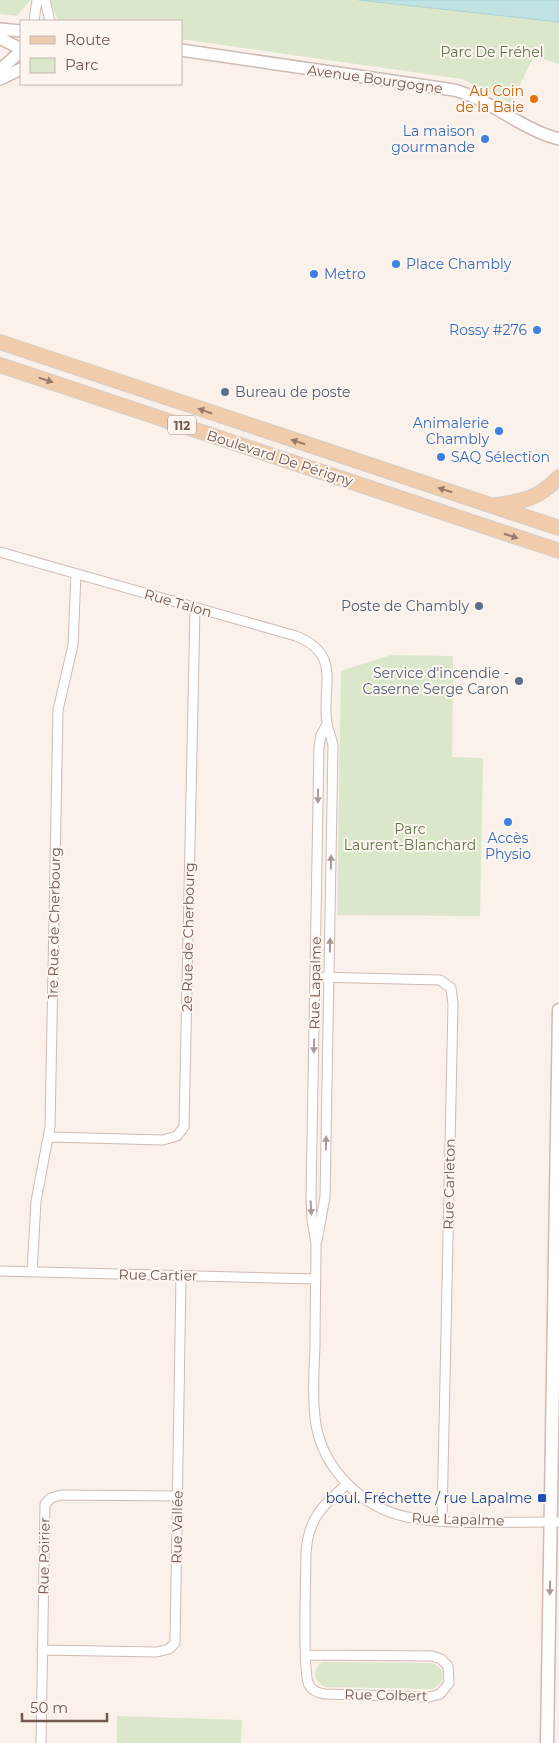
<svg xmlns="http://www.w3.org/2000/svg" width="559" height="1743" font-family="Montserrat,sans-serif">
<rect width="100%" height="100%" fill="#faf1ea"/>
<!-- green -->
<path fill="#dae7ca" d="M0,0H30L17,16L0,14Z
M50,0H359L559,22V64L534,56L511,103L462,79L181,39V21H58Z
M391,655L453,656L452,757L483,758L480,916L337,915L341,671Z
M322,1662L430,1663C441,1665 445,1673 441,1683L432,1689L325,1687C314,1682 311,1670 322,1662Z
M117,1716L242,1720L241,1743H117Z"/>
<!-- water -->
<path fill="#c0e2e2" stroke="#a8d3d3" d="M359,0H559V22Z"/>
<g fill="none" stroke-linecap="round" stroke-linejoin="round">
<!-- minor casing -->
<g stroke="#cebbb4" stroke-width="11">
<path id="minor" d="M45,0L50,21
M34,21L37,0
M0,552L296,636C343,655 321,686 327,723C328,731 332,738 333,746L325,1197L317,1241
M327,724L321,735L319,747L311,1196L312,1220L316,1243C316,1277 315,1311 315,1346C314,1372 312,1399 316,1425C324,1470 363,1508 407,1517C451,1526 513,1521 559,1522
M315,977L440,980L451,988L453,1004L442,1520
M49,1137L163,1140L177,1136L184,1127L195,608
M0,1271L316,1279
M32,1272L36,1201L50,1127L58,710L73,645L76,574
M42,1650L157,1652L169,1649L175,1643L181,1276
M306,1655L432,1656L441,1659L448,1666L449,1683L440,1694L429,1697L325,1694C318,1693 312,1691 309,1685C302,1672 306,1575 306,1553C308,1519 322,1506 347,1484
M41,1743L45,1504L51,1498L61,1495L177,1496"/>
</g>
<!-- tertiary casing -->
<g stroke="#cebbb4" stroke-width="14">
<path id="tertiary" d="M0,29L21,31
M0,38L21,49
M181,50L454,90C492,100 520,129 559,139
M0,70L21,51
M0,79L21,69"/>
</g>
<!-- secondary casing -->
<g stroke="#d0bab2" stroke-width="15">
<path id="secondary" d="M547,1743L559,1010"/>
</g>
<!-- primary casing -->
<g stroke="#d5cdca" stroke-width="16">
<path id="primary" d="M0,342L559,528
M0,365L559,551
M496,505C524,501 538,499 559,477"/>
</g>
<!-- minor -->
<use href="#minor" stroke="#fff" stroke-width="9"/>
<!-- tertiary -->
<use href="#tertiary" stroke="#fff" stroke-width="11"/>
<!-- secondary -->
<use href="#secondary" stroke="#fff" stroke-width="12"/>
<!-- primary -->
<use href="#primary" stroke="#f1ccaa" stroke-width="14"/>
</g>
<!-- one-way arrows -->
<defs><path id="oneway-solid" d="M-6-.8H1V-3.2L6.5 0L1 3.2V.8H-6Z" transform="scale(1.25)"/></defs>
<g fill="#997a6b">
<use href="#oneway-solid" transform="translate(46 380) rotate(18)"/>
<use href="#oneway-solid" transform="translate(205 411) rotate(-161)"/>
<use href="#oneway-solid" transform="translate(298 442) rotate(-162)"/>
<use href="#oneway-solid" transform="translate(445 490) rotate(-162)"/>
<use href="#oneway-solid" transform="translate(511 536) rotate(18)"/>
</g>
<g fill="#ab9a96">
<use href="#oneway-solid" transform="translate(318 796) rotate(91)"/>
<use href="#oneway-solid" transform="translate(331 862) rotate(-89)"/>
<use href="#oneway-solid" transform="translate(330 945) rotate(-89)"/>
<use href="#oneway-solid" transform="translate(314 1046) rotate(91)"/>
<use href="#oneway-solid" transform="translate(326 1143) rotate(-89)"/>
<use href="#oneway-solid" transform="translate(311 1208) rotate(87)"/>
<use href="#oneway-solid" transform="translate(550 1588) rotate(91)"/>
</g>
<!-- markers -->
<circle fill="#e8710a" stroke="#fdf6f0" stroke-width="2" cx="534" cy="99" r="5"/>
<g fill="#3f7fe0" stroke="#fdf6f0" stroke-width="2">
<circle cx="485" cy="139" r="5"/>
<circle cx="396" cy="264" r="5"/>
<circle cx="314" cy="274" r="5"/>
<circle cx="537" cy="330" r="5"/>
<circle cx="499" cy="431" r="5"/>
<circle cx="441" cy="457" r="5"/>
<circle cx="508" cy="822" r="5"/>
</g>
<g fill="#5c6f8a" stroke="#fdf6f0" stroke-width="2">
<circle cx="225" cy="392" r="5"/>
<circle cx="479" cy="606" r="5"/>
<circle cx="519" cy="681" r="5"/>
</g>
<rect fill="#1a4fb4" stroke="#fdf6f0" stroke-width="2" x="537" y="1493" width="10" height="10" rx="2.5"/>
<g text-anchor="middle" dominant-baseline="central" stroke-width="4" stroke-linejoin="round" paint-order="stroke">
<!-- shield labels -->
<rect fill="#fdf6f0" stroke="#9c8780" stroke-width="1" x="168" y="415.5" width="28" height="19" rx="4"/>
<g font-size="12" font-weight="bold" fill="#735750">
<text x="182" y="425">112</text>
</g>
<!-- park labels -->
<g font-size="14" fill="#5e7749" stroke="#fdf6f0">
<text x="492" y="52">Parc De Fréhel</text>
<text x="410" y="829">Parc<tspan x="410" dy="16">Laurent-Blanchard</tspan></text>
</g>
<!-- street labels -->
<g font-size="14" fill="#735750" stroke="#fdf6f0">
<text transform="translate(375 79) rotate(8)">Avenue Bourgogne</text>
<text transform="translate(280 458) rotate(18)">Boulevard De Périgny</text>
<text transform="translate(178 603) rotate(16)">Rue Talon</text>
<text transform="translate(54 923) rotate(-89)">1re Rue de Cherbourg</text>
<text transform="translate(188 937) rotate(-89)">2e Rue de Cherbourg</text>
<text transform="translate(315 983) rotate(-89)">Rue Lapalme</text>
<text transform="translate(449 1184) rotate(-89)">Rue Carleton</text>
<text transform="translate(158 1275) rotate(1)">Rue Cartier</text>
<text transform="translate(458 1519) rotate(2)">Rue Lapalme</text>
<text transform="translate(177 1527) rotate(-89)">Rue Vallée</text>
<text transform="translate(44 1556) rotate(-89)">Rue Poirier</text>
<text transform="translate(386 1695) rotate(1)">Rue Colbert</text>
</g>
<!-- food labels -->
<g font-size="14" fill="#c56008" stroke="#fdf6f0" text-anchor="end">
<text x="524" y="91">Au Coin<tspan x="524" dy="16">de la Baie</tspan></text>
</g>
<!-- shop labels -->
<g font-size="14" fill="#366cbe" stroke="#fdf6f0" text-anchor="end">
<text x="475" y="131">La maison<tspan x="475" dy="16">gourmande</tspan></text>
<text x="406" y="264" text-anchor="start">Place Chambly</text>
<text x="324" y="274" text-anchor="start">Metro</text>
<text x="527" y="330">Rossy #276</text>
<text x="489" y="423">Animalerie<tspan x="489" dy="16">Chambly</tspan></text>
<text x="451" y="457" text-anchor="start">SAQ Sélection</text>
<text x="508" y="838" text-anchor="middle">Accès<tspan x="508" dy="16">Physio</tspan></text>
</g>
<!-- service labels -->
<g font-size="14" fill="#4e5e75" stroke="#fdf6f0" text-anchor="end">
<text x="235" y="392" text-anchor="start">Bureau de poste</text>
<text x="469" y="606">Poste de Chambly</text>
<text x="509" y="673">Service d'incendie -<tspan x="509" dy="16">Caserne Serge Caron</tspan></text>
</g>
<!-- transit labels -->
<g font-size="14" fill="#164399" stroke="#fdf6f0" text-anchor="end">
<text x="532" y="1498">boul. Fréchette / rue Lapalme</text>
</g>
</g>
<!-- legend -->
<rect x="20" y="20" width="162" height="65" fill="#fdf6f0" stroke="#c6b6b0"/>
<rect x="30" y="36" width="25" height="8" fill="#f1ccaa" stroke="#c6b6b0"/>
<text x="65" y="45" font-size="15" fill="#735750">Route</text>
<rect x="30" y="58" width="25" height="15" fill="#dae7ca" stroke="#c6b6b0"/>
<text x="65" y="70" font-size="15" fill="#735750">Parc</text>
<!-- scale -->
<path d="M22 1713v8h85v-8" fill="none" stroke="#735750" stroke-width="2.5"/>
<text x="30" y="1713" font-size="15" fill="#735750" stroke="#fdf6f0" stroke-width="4" paint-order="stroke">50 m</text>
</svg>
